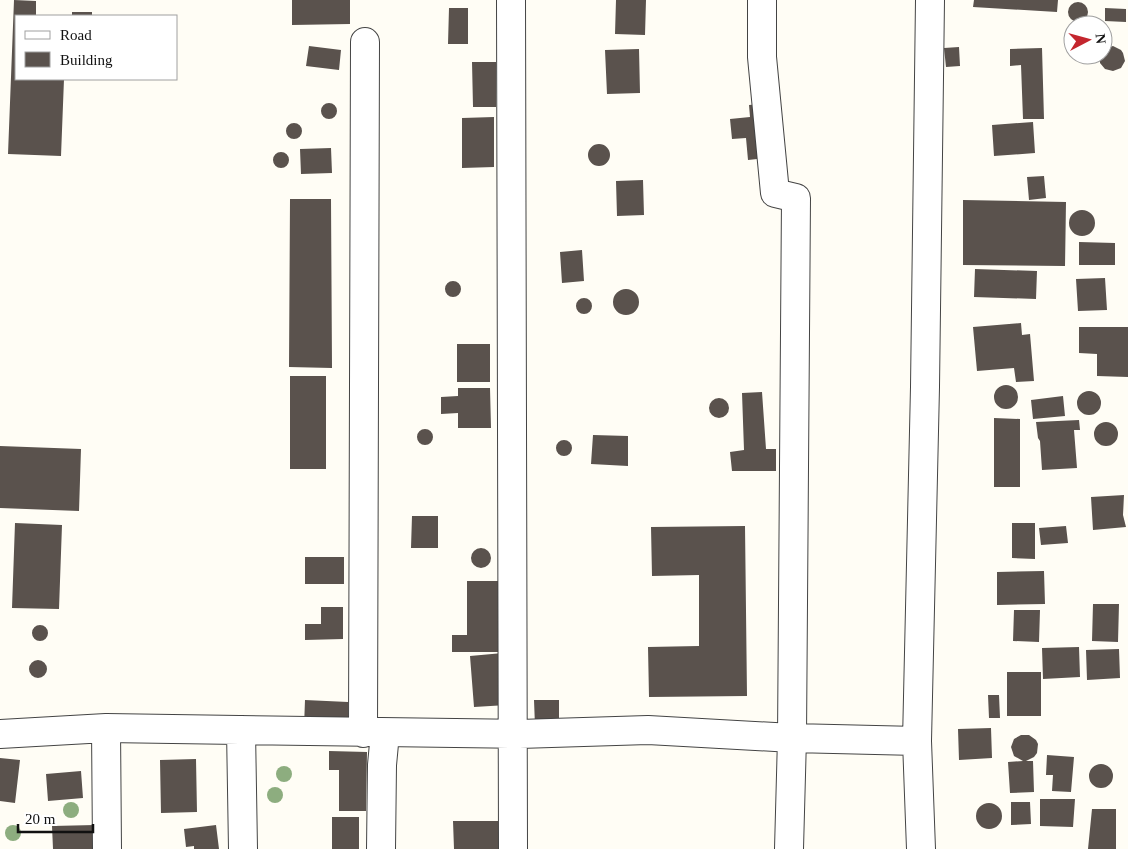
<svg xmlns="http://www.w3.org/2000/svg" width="1128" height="849" font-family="'Times New Roman',serif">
<rect width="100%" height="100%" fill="#fffdf5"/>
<!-- building -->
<path fill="#5a524d" d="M14,0L36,1V16H16V79H64L61,156L8,154Z
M292,0H350V24L292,25Z
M616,0H646L645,35L615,34Z
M974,0H1058L1057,12L973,7Z
M1068 12a10 10 0 1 1 20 0a10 10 0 1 1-20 0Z
M449,8H468V44H448Z
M1105,8L1126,9V22L1105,21Z
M72,12H92V16H72Z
M309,46L341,50L339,70L306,66Z
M1113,46L1121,50L1123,53L1125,61L1121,68L1113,71L1105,69L1100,63V55H1103V51L1106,48Z
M959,47L960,66L946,67L944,48Z
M1042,48L1044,119H1023L1021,65L1010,66V49Z
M639,49L640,93L607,94L605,50Z
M472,62H496V107H473Z
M321 111a8 8 0 1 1 16 0a8 8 0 1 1-16 0Z
M761,104L766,158L748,160L746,138L732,139L730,119L750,117L749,105Z
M494,117V167L462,168V118Z
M1033,122L1035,153L994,156L992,125Z
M286 131a8 8 0 1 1 16 0a8 8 0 1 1-16 0Z
M588 155a11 11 0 1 1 22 0a11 11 0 1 1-22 0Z
M331,148L332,173L301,174L300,149Z
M273 160a8 8 0 1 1 16 0a8 8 0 1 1-16 0Z
M1044,176L1046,198L1029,200L1027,177Z
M643,180L644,215L617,216L616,181Z
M290,199H331L332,368L289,367Z
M963,200L1066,202L1065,266L963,265Z
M1069 223a13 13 0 1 1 26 0a13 13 0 1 1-26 0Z
M1079,242L1115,243V265H1079Z
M582,250L584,281L562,283L560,252Z
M975,269L1037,271L1036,299L974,297Z
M1105,278L1107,310L1078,311L1076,279Z
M445 289a8 8 0 1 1 16 0a8 8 0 1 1-16 0Z
M613 302a13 13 0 1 1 26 0a13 13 0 1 1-26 0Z
M576 306a8 8 0 1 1 16 0a8 8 0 1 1-16 0Z
M1021,323L1022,335L1030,334L1034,381L1016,382L1014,368L977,371L973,327Z
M1079,327H1128V377L1097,376V354L1079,353Z
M457,344H490V382H457Z
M290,376H326V469H290Z
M994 397a12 12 0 1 1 24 0a12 12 0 1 1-24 0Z
M458,388H490L491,428H458V413L441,414V397L458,396Z
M1077 403a12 12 0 1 1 24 0a12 12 0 1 1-24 0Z
M762,392L766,449H776V471H732L730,452L744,450L742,393Z
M1063,396L1065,416L1033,419L1031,400Z
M709 408a10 10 0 1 1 20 0a10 10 0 1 1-20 0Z
M994,418L1020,419V487H994Z
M1079,420L1080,430H1074L1077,468L1042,470L1040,441L1038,438L1036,422Z
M1094 434a12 12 0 1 1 24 0a12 12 0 1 1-24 0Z
M417 437a8 8 0 1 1 16 0a8 8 0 1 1-16 0Z
M593,435L628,436V466L591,464Z
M556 448a8 8 0 1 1 16 0a8 8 0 1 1-16 0Z
M0,446L81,449L79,511L0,508Z
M1124,495L1123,515L1126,527L1093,530L1091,497Z
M412,516H438V548H411Z
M15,523L62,525L59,609L12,608Z
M1012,523H1035V559L1012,558Z
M745,526L747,696L649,697L648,647L699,646V575L652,576L651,527Z
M1066,526L1068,543L1041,545L1039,528Z
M471 558a10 10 0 1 1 20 0a10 10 0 1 1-20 0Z
M305,557H344V584H305Z
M1044,571L1045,604L997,605V572Z
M467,581H498V652H452V635H467Z
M1093,604H1119L1118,642L1092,641Z
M321,607H343V639L305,640V624H321Z
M1014,610H1040L1039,642L1013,641Z
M32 633a8 8 0 1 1 16 0a8 8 0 1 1-16 0Z
M1079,647L1080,677L1043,679L1042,648Z
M1119,649L1120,678L1087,680L1086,650Z
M503,653L507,705L474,707L470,656Z
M29 669a9 9 0 1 1 18 0a9 9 0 1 1-18 0Z
M1007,672H1041V716H1007Z
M988,695H999L1000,718H989Z
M305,700L348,702V728L304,727Z
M534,700H559V725L535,726Z
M991,728L992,758L959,760L958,729Z
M1021,735H1029L1036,740L1038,744L1037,753L1034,757L1026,761H1033L1034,792L1010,793L1008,762L1023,761L1014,756L1011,747L1014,739Z
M329,751L367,752L366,811H339V770H329Z
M1047,755L1074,757L1071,792L1052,791L1053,775H1046Z
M0,758L20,760L15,803L0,801Z
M196,759L197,812L161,813L160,760Z
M1089 776a12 12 0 1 1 24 0a12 12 0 1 1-24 0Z
M81,771L83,798L48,801L46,774Z
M1040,799H1075L1073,827L1040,826Z
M1011,802H1030L1031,824L1011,825Z
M976 816a13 13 0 1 1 26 0a13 13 0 1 1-26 0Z
M1092,809H1116V849H1088Z
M332,817H359V849H332Z
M453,821H503L504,849H454Z
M95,825V849H53L52,826Z
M216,825L219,849H194V846L186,847L184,829Z"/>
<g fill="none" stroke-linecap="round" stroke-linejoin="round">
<!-- street casing -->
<g stroke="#444" stroke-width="30">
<path id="street" d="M511,0L513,849
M762,0V57L775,193L796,198L792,738L789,849
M106,728L107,849
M241,730L243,849
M363,733L365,42
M0,734L106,728L519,734L648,730L792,738L917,741
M381,849L382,765L385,733
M921,849L917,741L925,387L930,0"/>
</g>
<!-- street -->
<use href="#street" stroke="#fff" stroke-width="28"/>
</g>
<!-- trees -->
<g fill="#8dad7f">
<circle cx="284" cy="774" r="8"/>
<circle cx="275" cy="795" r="8"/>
<circle cx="71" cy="810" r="8"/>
<circle cx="13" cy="833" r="8"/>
</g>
<!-- legend -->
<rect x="15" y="15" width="162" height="65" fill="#ffffff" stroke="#a0a0a0"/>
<rect x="25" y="31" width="25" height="8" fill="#ffffff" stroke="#a0a0a0"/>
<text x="60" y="40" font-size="15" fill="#111111">Road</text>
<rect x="25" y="52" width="25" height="15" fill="#5a524d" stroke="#a0a0a0"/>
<text x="60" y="65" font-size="15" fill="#111111">Building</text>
<!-- north arrow -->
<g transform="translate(1088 40) rotate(84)"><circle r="24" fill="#ffffff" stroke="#a0a0a0"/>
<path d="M0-4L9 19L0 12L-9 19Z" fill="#c4262e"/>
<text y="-8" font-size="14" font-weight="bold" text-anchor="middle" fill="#111111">N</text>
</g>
<!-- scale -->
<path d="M18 824v8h75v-8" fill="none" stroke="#111111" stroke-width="2.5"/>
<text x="25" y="824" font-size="15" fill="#111111" stroke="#ffffff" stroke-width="4" paint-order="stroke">20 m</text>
</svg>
